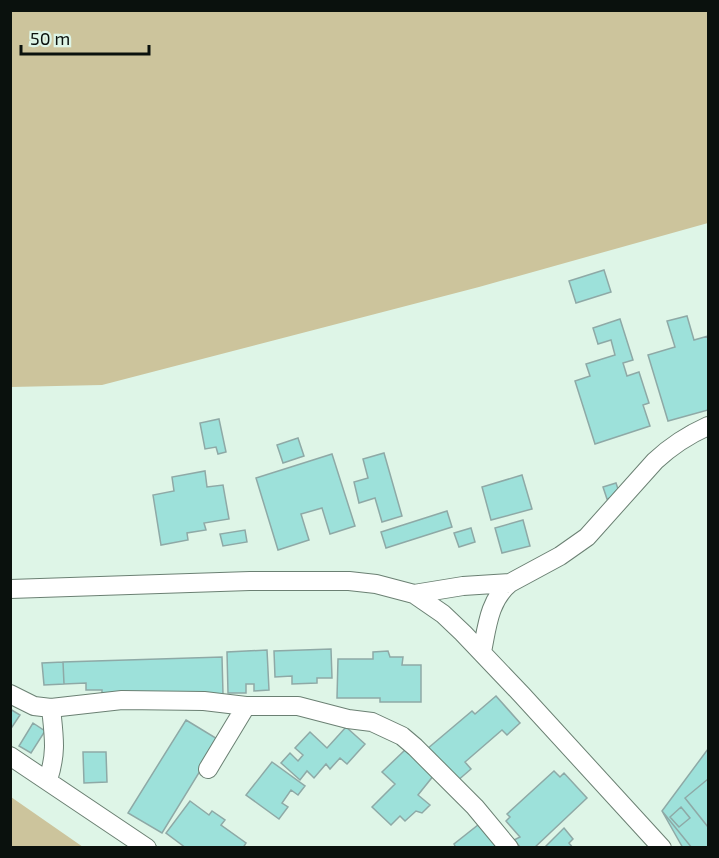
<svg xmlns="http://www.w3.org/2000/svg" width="719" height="858" font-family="'Exo 2',sans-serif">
<rect width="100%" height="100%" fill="#def5e7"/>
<!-- green -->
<path fill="#ccc49c" d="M10,11H708V223L479,287L102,385L11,387Z
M10,797H11L83,847H11Z"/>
<!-- building -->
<path fill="#9de1da" stroke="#8ea9a6" stroke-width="1.5" d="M604,270L611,292L576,303L569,281Z
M687,316L694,340L708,336V410L668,421L648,355L675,347L667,321Z
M620,319L633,360L623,363L627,376L639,372L649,403L643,405L650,426L595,444L575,381L590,376L586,364L615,355L611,340L598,344L593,328Z
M219,419L226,452L218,454L216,447L205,449L200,423Z
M298,438L304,456L283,463L277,445Z
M384,453L402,516L382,522L375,498L359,503L354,482L368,478L363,459Z
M332,454L355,526L330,534L322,508L301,514L309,540L278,550L256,478Z
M205,471L207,487L223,485L229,519L204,523L206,530L187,533L188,540L161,545L153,495L174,491L172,477Z
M522,475L532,509L491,520L482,487Z
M616,483L620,495L607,499L603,487Z
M447,511L452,527L386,548L381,532Z
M523,520L530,546L502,553L495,528Z
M471,528L475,542L459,547L454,533Z
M245,530L247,542L223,546L220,534Z
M331,649L332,678H317V683L292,684V676L275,677L274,651Z
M267,650L269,690L254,691V684H246V693H228L227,652Z
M388,651L390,657H403L402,665H421V702H380V698H337L338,659H373V652Z
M222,657L223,694L102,698V690H86V683L64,684L63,662Z
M63,662L64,684L44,685L42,663Z
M496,696L520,723L507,735L502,730L465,762L471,769L456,782L427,749L472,711L475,714Z
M10,709L20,715L10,730Z
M186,720L219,740L162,833L128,813Z
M33,723L45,731L31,753L19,746Z
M346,727L365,744L347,764L340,758L330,769L326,764L314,778L307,771L300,780L281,763L290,753L298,761L303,755L295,748L310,732L327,748Z
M708,749V848H692L662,811Z
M405,750L434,775L418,795L430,805L422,813L416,811L405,821L400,816L391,825L372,807L395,784L382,772Z
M83,752H106L107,782L84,783Z
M272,762L305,786L298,795L291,790L282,803L288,807L279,819L246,795Z
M554,771L560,777L564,773L587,798L534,848H521L514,840L520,837L506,821L510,817L507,814Z
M708,779V827L685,798Z
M190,801L209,815L212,811L225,820L221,825L246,843L243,848H186L166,833Z
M681,807L690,818L679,827L670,817Z
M662,811L692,848H683Z
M483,821L504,848H456L454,844Z
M564,828L573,839L569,843L573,848H544Z"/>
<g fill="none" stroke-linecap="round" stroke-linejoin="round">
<!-- street casing -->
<g stroke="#6b8073" stroke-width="20">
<path id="street" d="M10,589L250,581H349L376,584L414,594L443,614L463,633L522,695L662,848
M414,594L463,586L510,583
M482,652C487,627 489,600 510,583L560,556L587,537L655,461C671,446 688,435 708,426
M10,694L34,706L51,708
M10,756L147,848
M208,769L246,706
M48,780C57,752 54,737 51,708L122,700L204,701L246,706H298L348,719L372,722L402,736L415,747L475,807L509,848"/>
</g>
<!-- street -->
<use href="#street" stroke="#fff" stroke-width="18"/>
</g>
<!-- border -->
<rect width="719" height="858" fill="none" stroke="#0a110d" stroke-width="24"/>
<!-- scale -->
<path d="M21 45v9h128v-9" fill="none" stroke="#0a110d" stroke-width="3"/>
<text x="30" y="45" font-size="18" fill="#0a110d" stroke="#def5e7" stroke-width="4.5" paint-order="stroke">50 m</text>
</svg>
